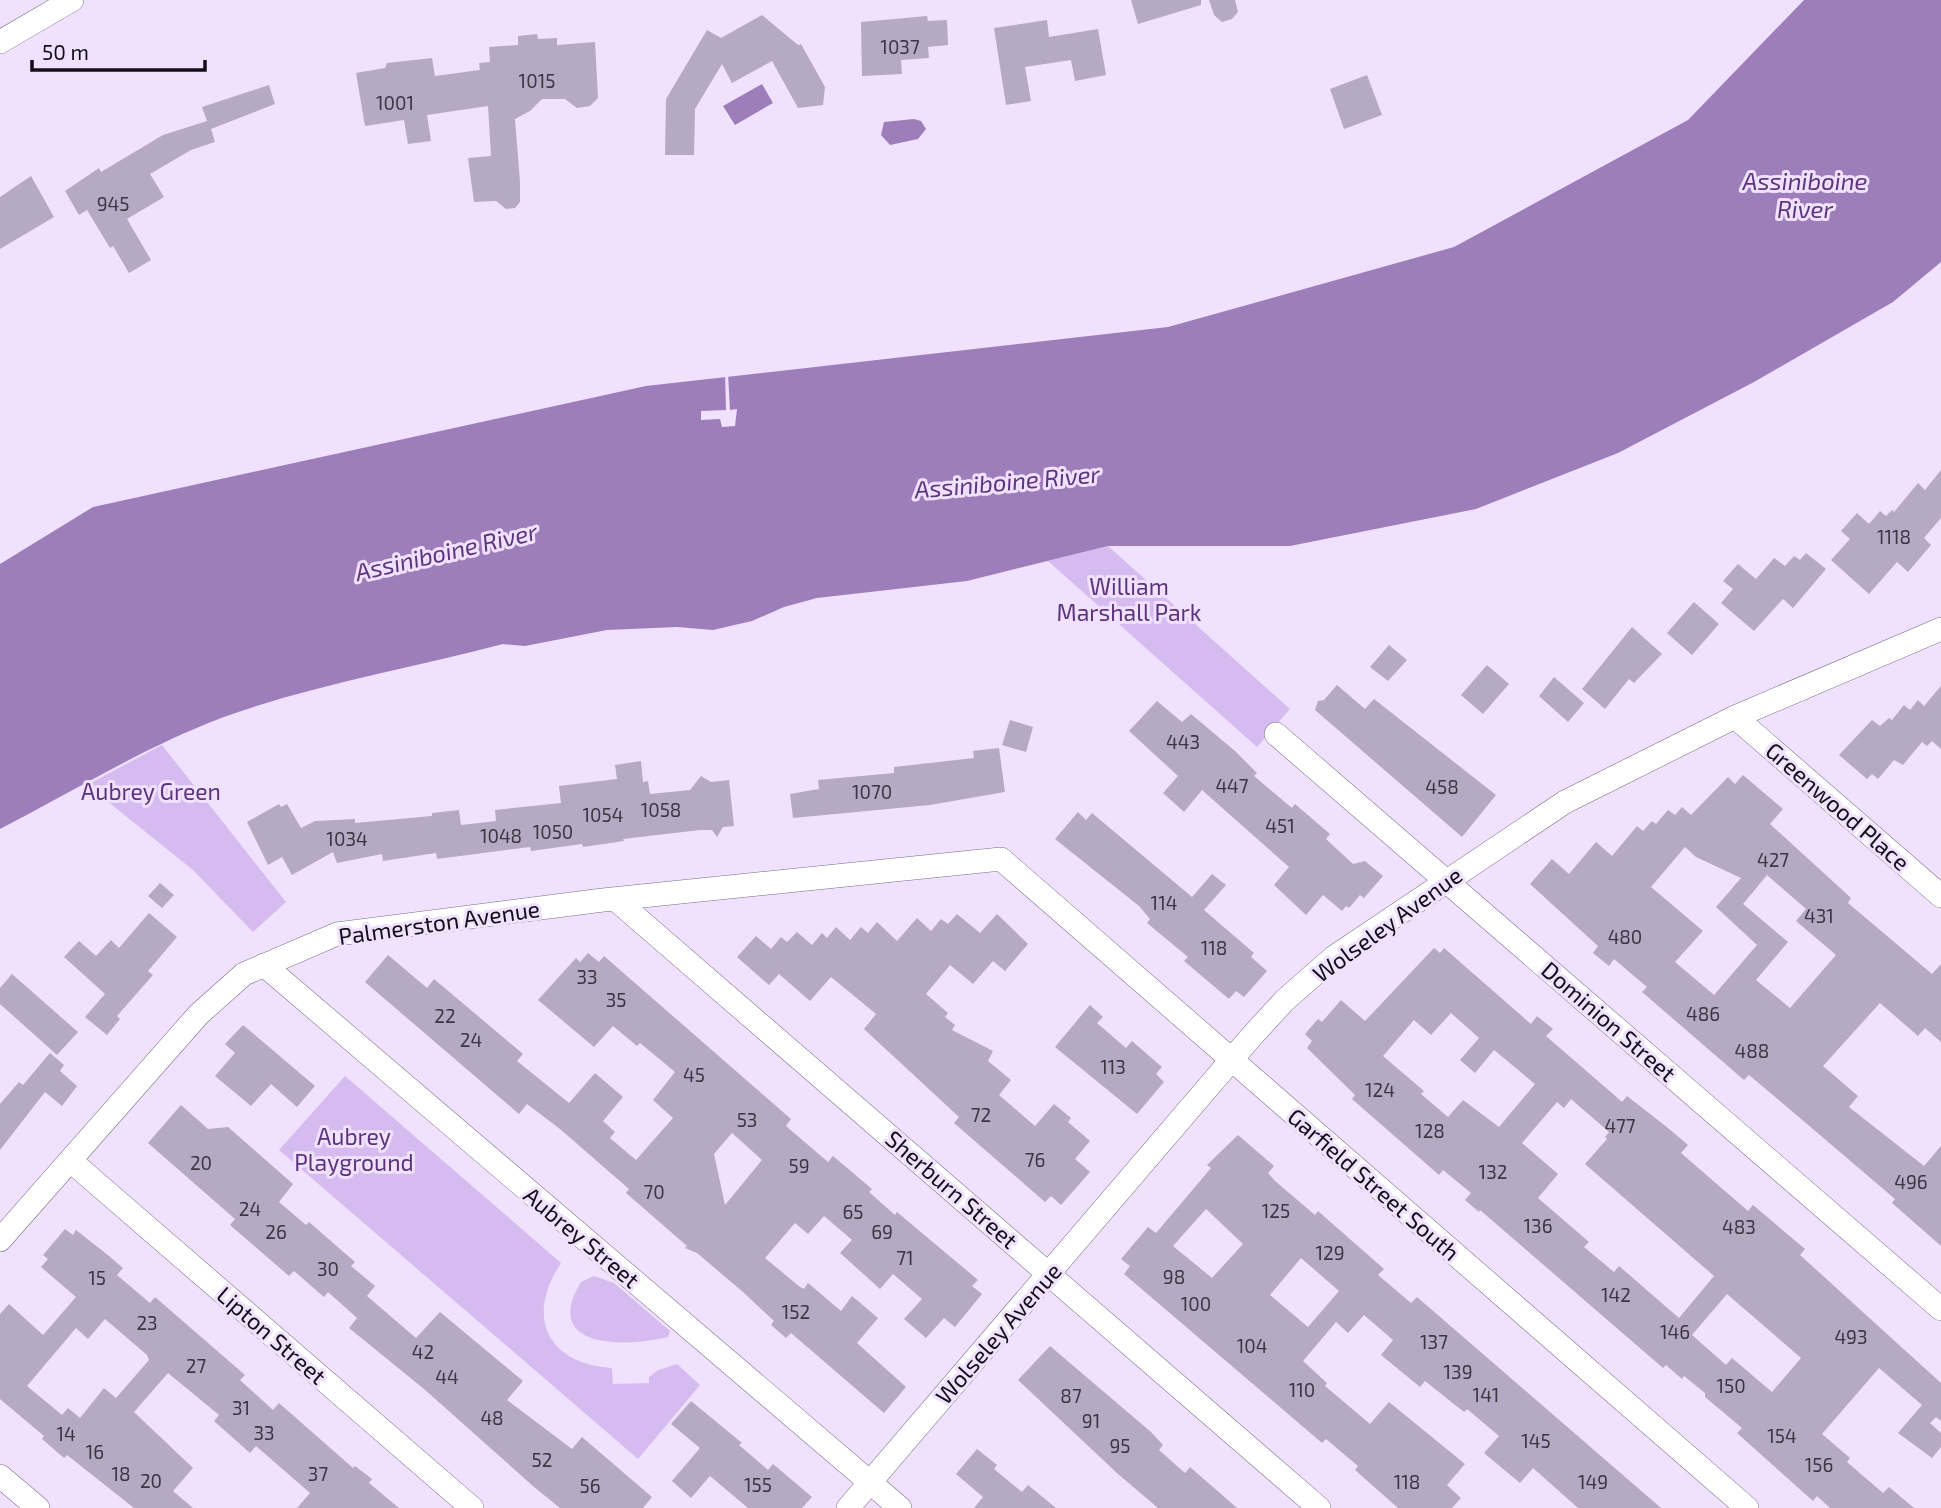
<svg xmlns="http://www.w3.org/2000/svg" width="1941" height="1508" font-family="'Exo 2',sans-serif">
<rect width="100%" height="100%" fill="#f0e2fe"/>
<!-- green -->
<path fill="#d5bbef" d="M1108,546L1290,709L1257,747L1048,561Z
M162,745L286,902L253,932L193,870L87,785Z
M345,1076L561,1263C525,1317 547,1364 612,1368L613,1384L649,1383V1377L658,1370L677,1364L700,1385L638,1459L279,1150Z
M594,1276L614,1283L670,1331L668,1337C627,1347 540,1350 581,1282Z"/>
<!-- water -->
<path fill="#9d7eba" d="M1804,0H1941V262L1893,302L1754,382L1618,453L1476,509L1290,546H1108L967,581L817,598L784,607L752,621L713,630L677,627L607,630L525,646L503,644C412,668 312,685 224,717C146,746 74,791 0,829V564L93,507L646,386L1168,327L1454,247L1688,120Z
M762,84L773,103L735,125L723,106Z
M914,119L921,121L926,129L918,139L890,145L881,135L884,122Z"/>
<!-- pier -->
<path fill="#f0e2fe" d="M725,373H728L730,410L737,409L735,426L722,427L720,419L701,420V411L726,410Z"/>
<!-- building -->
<path fill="#b6a9c3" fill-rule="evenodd" d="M1131,0H1201V5L1138,24Z
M1209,0H1235L1238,12L1232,19L1222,22L1214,15Z
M762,15L798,45L801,44L825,87L823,105L798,108L772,61L732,83L722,64L695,109L694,155H665L666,99L707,30L721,38Z
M927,16L928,21L947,20L948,45L928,47L929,58L901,60L902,74L862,76L861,22Z
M1047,20L1049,37L1098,29L1106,75L1075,81L1071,60L1025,67L1031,101L1006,105L994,28Z
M537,34L538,39L557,38V45L595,42L598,98L590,106L577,108L565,99H542L530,111L515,119L520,182V202L515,208L506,209L496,201L474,202L468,158L491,156L488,106L427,115L431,141L408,144L404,120L365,126L356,73L385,68L387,63L432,58L435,76L480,70L479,63L490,62L489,47L518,45V36Z
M1367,75L1382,115L1344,129L1330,89Z
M269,85L275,104L211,129L215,142L191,150L150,174L164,197L127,219L151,260L129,273L113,246L110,248L87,210L79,215L65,191L99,168L101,172L163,135L207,121L202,107Z
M31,176L54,217L0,249V197Z
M1941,470V518L1924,538L1931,545L1908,572L1897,562L1869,594L1831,560L1850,539L1841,531L1857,513L1869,524L1880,511L1886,516L1892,510L1894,512L1918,483L1925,490Z
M1806,553L1826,569L1793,608L1783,599L1754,631L1721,603L1733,589L1723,581L1738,564L1756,579L1774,558L1785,566L1794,556L1800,560Z
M1694,602L1719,624L1692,655L1667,633Z
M1632,627L1662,654L1634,683L1629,679L1605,709L1582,689Z
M1389,645L1407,660L1388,681L1370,667Z
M1487,665L1509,684L1483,714L1461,695Z
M1554,677L1584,703L1568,722L1539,696Z
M1337,685L1365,709L1374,699L1496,795L1462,837L1315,710L1318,701L1324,700Z
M1941,686V749L1932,741L1927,746L1922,742L1903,765L1894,760L1878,779L1872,774L1867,779L1839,755L1872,720L1880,726L1889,718L1892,720L1904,705L1910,710L1918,700L1924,706Z
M1157,701L1182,722L1191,714L1235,751L1257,773L1254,776L1292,808L1295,804L1330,834L1326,839L1353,864L1365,861L1383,876L1364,898L1360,895L1349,908L1346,906L1342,911L1323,895L1306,915L1274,885L1289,867L1202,790L1184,812L1163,793L1178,776L1129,731Z
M1010,720L1033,727L1026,752L1002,745Z
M999,748L1005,792L930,805L793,818L790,794L819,789L818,780L894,773V767L974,758L973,751Z
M641,761L643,782L648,781L650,794L690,790L701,776L711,782L729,780L734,826L723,827L717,837L712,830H700L623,839L624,841L583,847L582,844L531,851L530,847L437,859L436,853L383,861L382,854L337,863L333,852L292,875L282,857L268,865L247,822L279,804L281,807L287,804L301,828L315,821L355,819V823L432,816V813L459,810L461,825L496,821L495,810L561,803L559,786L617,779L615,765Z
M1743,775L1783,809L1770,824L1851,898L1848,903L1932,974L1941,964V1042L1925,1028L1918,1036L1880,1003L1823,1066L1858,1096L1849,1107L1924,1166L1941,1146V1246L1892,1203L1895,1199L1780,1101L1749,1075L1744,1080L1642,992L1647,987L1614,959L1609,966L1593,953L1598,946L1530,884L1552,859L1569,874L1596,842L1612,856L1637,826L1643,831L1652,821L1656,824L1668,810L1675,815L1682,807L1691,815L1728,777L1735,784ZM1685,847L1696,857L1741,878L1716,907L1757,945L1714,995L1675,962L1703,931L1651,887ZM1767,875L1806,909L1796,921L1836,955L1790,1008L1756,980L1788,942L1743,904Z
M1078,812L1086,820L1092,813L1192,897L1212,874L1226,885L1204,910L1254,953L1251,957L1267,971L1244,997L1236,991L1229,999L1184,961L1188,957L1147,923L1150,919L1139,906L1055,839Z
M160,883L174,895L162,908L148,896Z
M149,913L177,937L148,971L153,975L117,1016L120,1019L107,1035L85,1017L105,994L64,957L79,941L96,956L111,940L119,948Z
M957,914L980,933L997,914L1028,944L1005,971L993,961L973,984L950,965L926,994L948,1013L945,1017L955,1025L952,1030L993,1051L988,1061L1011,1080L999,1095L1035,1126L1054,1104L1071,1118L1068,1122L1090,1141L1075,1159L1090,1172L1061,1205L1051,1196L1045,1202L954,1123L959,1117L864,1029L876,1014L831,977L810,1001L779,974L769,985L737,957L756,936L771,949L781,937L787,942L797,932L812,945L822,933L827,938L836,927L850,940L861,927L868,933L877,922L897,941L917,918L931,931L941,919L948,924Z
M1434,948L1440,953L1444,948L1531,1024L1537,1016L1553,1029L1546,1036L1613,1094L1622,1102L1627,1096L1668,1128L1688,1145L1681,1153L1748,1211L1753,1205L1805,1249L1800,1255L1941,1383V1421L1936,1417L1930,1423L1941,1433V1447L1932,1458L1898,1433L1922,1405L1879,1368L1822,1434L1850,1458L1847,1462L1883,1493L1889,1487L1914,1508H1830L1817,1496L1813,1501L1737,1433L1742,1428L1705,1397V1393L1684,1376L1682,1379L1666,1365L1663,1368L1480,1210L1479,1212L1465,1200L1471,1193L1443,1170L1439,1175L1352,1099L1355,1095L1307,1048L1312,1041L1305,1034L1318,1019L1322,1022L1341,1000L1365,1021ZM1451,1013L1479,1038L1460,1060L1475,1073L1494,1050L1535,1084L1499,1127L1463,1100L1448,1117L1421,1094L1424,1091L1383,1056L1414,1020L1431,1035ZM1571,1099L1609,1132L1605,1137L1607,1139L1585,1164L1714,1276L1679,1318L1619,1266L1614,1272L1584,1247L1589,1242L1538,1198L1558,1174L1522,1143L1557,1102L1564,1108ZM1727,1294L1801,1358L1772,1392L1732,1358L1726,1365L1692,1335Z
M588,953L599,962L604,956L791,1119L786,1126L828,1162L833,1156L872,1189L869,1192L895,1215L897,1212L978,1280L972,1286L982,1294L955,1327L944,1318L926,1338L904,1319L922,1299L893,1274L880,1289L840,1253L852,1240L824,1216L808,1234L795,1223L765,1258L800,1287L804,1289L808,1283L841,1311L852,1296L878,1318L857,1343L906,1387L884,1413L791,1333L786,1338L771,1325L774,1321L743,1292L697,1253L685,1248L687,1246L626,1193L629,1189L560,1129L527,1104L519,1114L365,982L388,955L427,988L434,979L523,1054L517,1061L569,1103L595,1073L623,1097L603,1121L615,1132L610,1138L636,1160L673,1118L653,1100L675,1072L640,1043L637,1046L613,1026L594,1047L538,1000L576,958L580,962ZM732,1133L762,1160L725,1205L714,1154Z
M12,974L78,1032L57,1055L0,1004V988Z
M1090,1005L1103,1017L1097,1023L1126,1048L1132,1041L1162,1067L1156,1074L1164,1082L1137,1114L1055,1047Z
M243,1025L315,1086L297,1107L271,1084L251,1106L215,1076L235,1053L225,1044Z
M50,1053L64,1065L60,1071L77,1086L62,1106L45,1092L0,1150V1104L19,1082L23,1085Z
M181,1105L208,1129L228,1127L293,1184L279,1202L306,1225L309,1222L355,1262L351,1266L375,1286L367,1296L416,1338L440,1312L523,1381L507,1400L572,1449L582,1437L652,1497L643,1508H560L534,1487L424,1389L349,1328L357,1318L328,1292L324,1297L294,1271L289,1276L230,1225L235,1219L148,1143Z
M1238,1135L1274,1166L1268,1173L1275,1181L1315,1215L1318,1211L1384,1269L1378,1275L1411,1303L1417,1297L1661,1508H1578L1533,1468L1520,1483L1484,1453L1499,1436L1467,1409L1464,1412L1425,1381L1420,1387L1381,1355L1393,1340L1364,1315L1348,1333L1336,1322L1303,1361L1327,1383L1325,1386L1370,1424L1389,1402L1465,1464L1447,1485L1461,1498L1452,1508H1398L1355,1470L1358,1466L1326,1439L1322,1443L1124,1274L1130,1266L1121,1259L1148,1227L1156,1233L1211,1168L1207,1165ZM1206,1209L1243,1244L1212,1278L1173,1246ZM1301,1258L1339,1291L1308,1327L1270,1295Z
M65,1229L73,1235L76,1230L109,1256L123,1268L117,1275L150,1303L155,1297L245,1375L240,1380L273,1410L279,1403L353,1468L355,1466L372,1479L369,1483L399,1508H297L310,1493L256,1446L250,1453L214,1421L219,1415L168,1373L134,1412L193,1468L173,1491L193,1508H134L67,1455L64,1458L42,1439L44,1436L0,1399V1314L9,1304L43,1335L76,1297L41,1267L48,1259L43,1255ZM105,1319L147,1355L149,1360L116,1398L104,1388L80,1418L68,1408L62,1415L27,1386L76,1328L88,1339Z
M1050,1346L1151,1432L1163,1445L1159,1450L1185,1473L1190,1467L1237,1508H1158L1118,1474L1018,1380Z
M691,1401L742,1443L739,1445L768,1470L773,1464L812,1497L802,1508H748L710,1476L691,1498L672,1481L700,1448L671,1424Z
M977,1449L997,1465L994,1469L1022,1492L1028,1485L1056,1508H974L983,1497L956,1474Z"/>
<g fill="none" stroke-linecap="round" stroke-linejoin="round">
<!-- minor casing -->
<g stroke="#786c84" stroke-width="24">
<path id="minor" d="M0,42L72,0
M1735,717L1941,896
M1276,734L1941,1309
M615,899L1319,1508
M264,965L900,1508
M72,1162L472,1508
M0,1240L199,1014L244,974L337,934L603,900L1001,859L1747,1508
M0,1476L38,1508
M848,1508L1251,1037L1285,1000L1334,957L1565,802L1735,717L1941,629"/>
</g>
<!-- minor -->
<use href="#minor" stroke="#fff" stroke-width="23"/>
</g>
<g text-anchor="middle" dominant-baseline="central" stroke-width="6" stroke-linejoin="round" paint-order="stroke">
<!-- number labels -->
<g font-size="19" fill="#3c3542">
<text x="900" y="46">1037</text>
<text x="537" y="80">1015</text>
<text x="395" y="102">1001</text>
<text x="113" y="203">945</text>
<text x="1894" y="536">1118</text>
<text x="1183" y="741">443</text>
<text x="1232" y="785">447</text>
<text x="1442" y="786">458</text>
<text x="872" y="791">1070</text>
<text x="661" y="809">1058</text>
<text x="603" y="814">1054</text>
<text x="1280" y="825">451</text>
<text x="553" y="831">1050</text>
<text x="501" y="835">1048</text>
<text x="347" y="838">1034</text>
<text x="1773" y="859">427</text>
<text x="1164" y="902">114</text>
<text x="1819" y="915">431</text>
<text x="1625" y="936">480</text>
<text x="1214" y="947">118</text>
<text x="587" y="976">33</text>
<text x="616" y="999">35</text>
<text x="1703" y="1013">486</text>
<text x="445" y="1015">22</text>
<text x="471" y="1039">24</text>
<text x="1752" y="1050">488</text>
<text x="1113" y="1066">113</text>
<text x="694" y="1074">45</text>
<text x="1380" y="1089">124</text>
<text x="981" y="1114">72</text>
<text x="747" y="1119">53</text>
<text x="1620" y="1125">477</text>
<text x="1430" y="1130">128</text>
<text x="1035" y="1159">76</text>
<text x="201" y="1162">20</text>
<text x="799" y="1165">59</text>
<text x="1493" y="1171">132</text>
<text x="1911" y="1181">496</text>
<text x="654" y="1191">70</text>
<text x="250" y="1208">24</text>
<text x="1276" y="1210">125</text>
<text x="853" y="1211">65</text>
<text x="1538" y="1225">136</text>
<text x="1739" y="1226">483</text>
<text x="276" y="1231">26</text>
<text x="882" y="1231">69</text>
<text x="1330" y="1252">129</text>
<text x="905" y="1257">71</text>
<text x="328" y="1268">30</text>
<text x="1174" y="1276">98</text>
<text x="97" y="1277">15</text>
<text x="1616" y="1294">142</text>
<text x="1196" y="1303">100</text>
<text x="796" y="1311">152</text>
<text x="147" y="1322">23</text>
<text x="1675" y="1331">146</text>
<text x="1851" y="1336">493</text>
<text x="1434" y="1341">137</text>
<text x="1252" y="1345">104</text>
<text x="423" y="1351">42</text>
<text x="196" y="1365">27</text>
<text x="1458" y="1371">139</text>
<text x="447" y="1376">44</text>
<text x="1731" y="1385">150</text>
<text x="1302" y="1389">110</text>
<text x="1486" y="1394">141</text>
<text x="1071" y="1395">87</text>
<text x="241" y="1407">31</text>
<text x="492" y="1417">48</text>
<text x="1091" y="1420">91</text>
<text x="264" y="1432">33</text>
<text x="66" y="1433">14</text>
<text x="1782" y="1435">154</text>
<text x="1536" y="1440">145</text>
<text x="1120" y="1445">95</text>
<text x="95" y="1451">16</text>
<text x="542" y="1459">52</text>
<text x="1819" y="1464">156</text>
<text x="121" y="1473">18</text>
<text x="318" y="1473">37</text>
<text x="151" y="1480">20</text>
<text x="1407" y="1481">118</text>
<text x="1593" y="1481">149</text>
<text x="758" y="1484">155</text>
<text x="590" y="1485">56</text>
</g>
<!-- park labels -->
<g font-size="23" fill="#5c337d" stroke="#f0e2fe">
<text x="1129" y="586">William<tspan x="1129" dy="26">Marshall Park</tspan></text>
<text x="151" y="791">Aubrey Green</text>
<text x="354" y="1136">Aubrey<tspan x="354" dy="26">Playground</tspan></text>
</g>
<!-- street labels -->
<g font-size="23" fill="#130e17" stroke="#f0e2fe">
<text transform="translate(1838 806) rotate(41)">Greenwood Place</text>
<text transform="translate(439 922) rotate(-8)">Palmerston Avenue</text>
<text transform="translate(1387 924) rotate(-36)">Wolseley Avenue</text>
<text transform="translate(1609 1021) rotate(41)">Dominion Street</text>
<text transform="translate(1374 1184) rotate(41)">Garfield Street South</text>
<text transform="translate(952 1189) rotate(41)">Sherburn Street</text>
<text transform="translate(582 1237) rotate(40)">Aubrey Street</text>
<text transform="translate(998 1333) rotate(-49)">Wolseley Avenue</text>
<text transform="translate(272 1335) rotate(41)">Lipton Street</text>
</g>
<!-- water labels -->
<g font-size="24" font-style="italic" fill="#5d347e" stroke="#f0e2fe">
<text x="1805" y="180">Assiniboine<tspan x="1805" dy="28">River</tspan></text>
<text transform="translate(1007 481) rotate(-5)">Assiniboine River</text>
<text transform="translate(446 551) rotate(-13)">Assiniboine River</text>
</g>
</g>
<!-- scale -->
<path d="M32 60v10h173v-10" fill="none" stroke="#130e17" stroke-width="3.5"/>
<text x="42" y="60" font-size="21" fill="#130e17" stroke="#f0e2fe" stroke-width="5" paint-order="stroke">50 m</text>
</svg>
